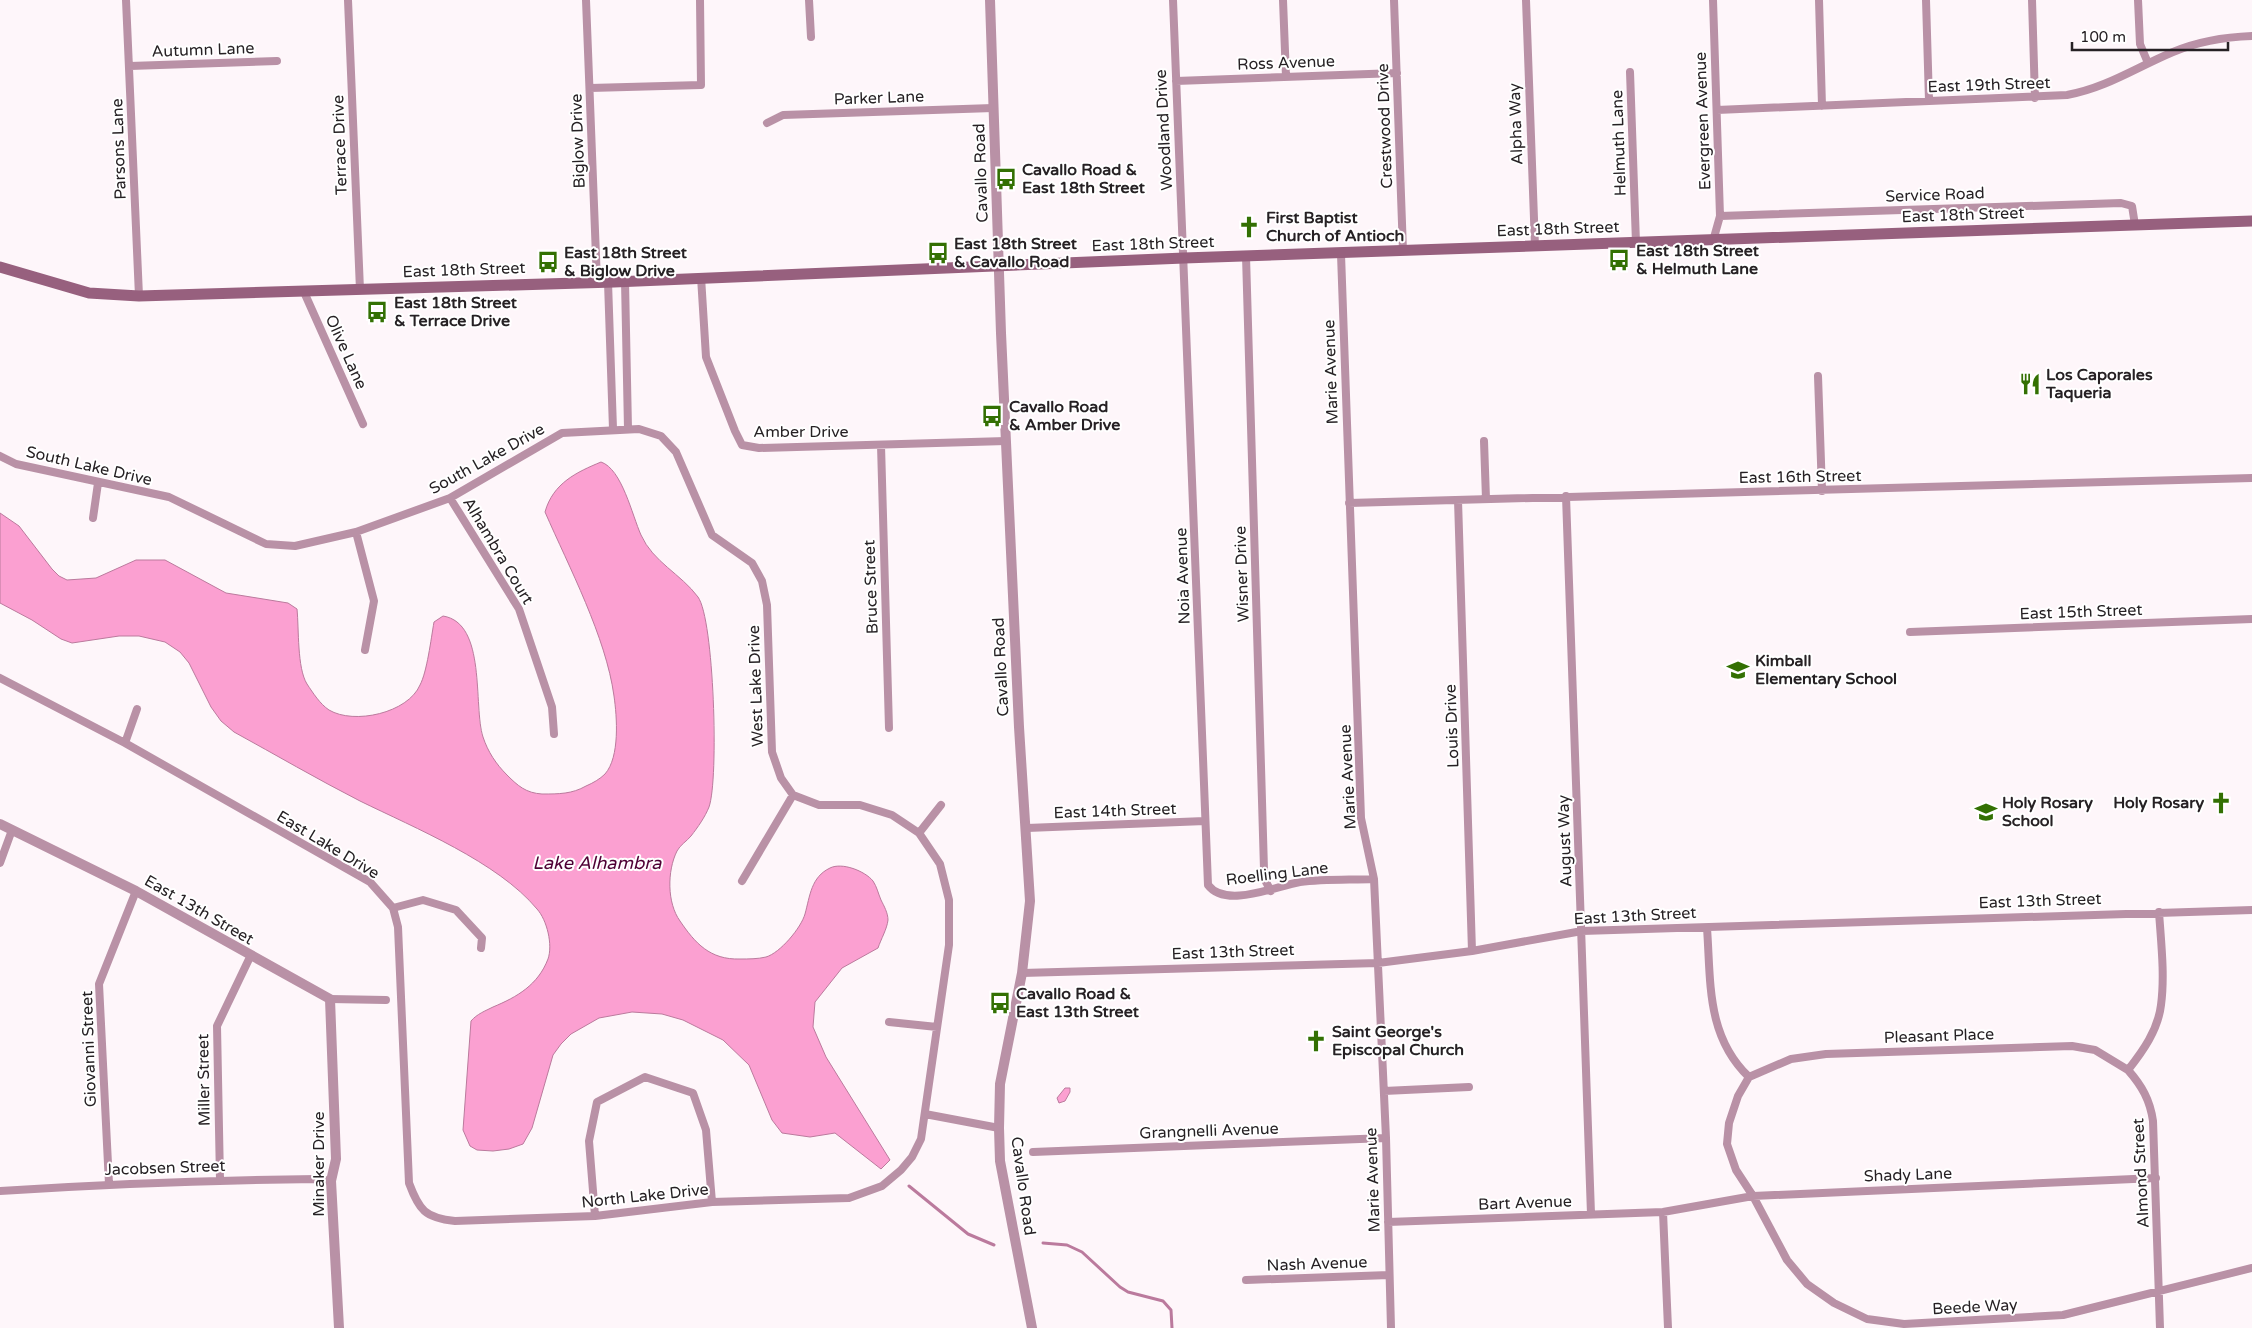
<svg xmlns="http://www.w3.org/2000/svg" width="2252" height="1328" font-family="'Varela Round',sans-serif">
<rect width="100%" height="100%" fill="#fef6fa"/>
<!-- water -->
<path fill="#fba0d1" stroke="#bb7a9d" d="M601,462C622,469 632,515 641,535C653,562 681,574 698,597C714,619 719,779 709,807C705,817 698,827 691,836C687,841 680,845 677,851C667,871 667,903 680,921C695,943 710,960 740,959C748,959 758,959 766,957C780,953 801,928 805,914C810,896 811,877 830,868C842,862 865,871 873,881C877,887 878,893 881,900C884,906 888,913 888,920C887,929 881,939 878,948L842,968L815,1002L813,1027L826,1057L890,1160L881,1169L835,1133L810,1137L782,1133L772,1120L749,1065L723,1040L683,1020L662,1014L632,1012L599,1018L571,1034L561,1044L553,1055L532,1128L523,1144L509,1149L493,1151L477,1150L470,1146L463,1130L471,1021C477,1014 485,1011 493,1007C517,997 538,985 548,959C553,945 547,920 537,909C498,862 415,828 360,801C317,779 276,755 234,732L221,721L211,707L189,663L180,652L165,642L139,636H119L72,643L61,639L32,620L0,603V513L19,526L52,569L59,576L67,580L96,578L136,560H165L226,593L288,603L297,609C299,629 297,668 307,684C313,693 320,704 329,710C354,725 408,713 420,685C427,672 431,639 434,622L443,616C487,623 473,706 483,737C488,752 496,764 507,775C518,786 526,793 542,794C559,794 572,794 586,786C593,783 600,779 605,774C620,757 617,717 614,696C606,637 569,567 545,512C553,483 577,472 601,462Z
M1065,1088H1070V1092L1065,1101L1059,1103L1057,1098Z"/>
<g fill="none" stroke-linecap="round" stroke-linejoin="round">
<!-- stream -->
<path stroke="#bb7a9d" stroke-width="3" d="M909,1186L968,1234L994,1245
M1043,1243L1067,1245L1082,1252L1120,1287L1128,1292L1163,1301L1171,1310L1172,1328"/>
<!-- minor -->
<path stroke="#b991a6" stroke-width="8" d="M126,0L139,296
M348,0L360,290
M586,0L597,282
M809,0L811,37
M1173,0L1208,885C1226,909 1276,886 1300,882C1324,879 1350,880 1374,879
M1283,0L1286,77
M1394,0L1403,251
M1526,0L1535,246
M1713,0L1720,216L1713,241
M1819,0L1822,106
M1926,0L1929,101
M2032,0L2035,98
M2138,0L2140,44L2148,63
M130,66L277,61
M1630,72L1636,243
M1176,81L1397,73
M590,88L701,85L700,0
M1717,110L2067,95C2106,88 2137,67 2173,52C2199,41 2225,37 2252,36
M767,123L783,115L993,108
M1720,216L2121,203L2132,206L2135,225
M1341,254L1361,818L1374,879L1386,1138L1391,1328
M1246,256L1264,869L1266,882L1271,891
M701,277L706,357L735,431L742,445L759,448L1006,441
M625,281L628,429
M608,282L613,429
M304,292L363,424
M1818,376L1822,491
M1484,441L1486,499
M881,445L889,728
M0,456L16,464L169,497L266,544L295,546L356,532L450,498L562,433L639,429L661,436L676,452L712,535L752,563L762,581L767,605L772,752L781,778L793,795L819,805H860L892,815L919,833L940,864L949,900V945L921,1139L912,1157L901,1170L882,1186L849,1198L712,1202L595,1216L455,1221C425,1218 419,1210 409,1183L398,927L393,908L370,882L125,743L0,678
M1566,496L1591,1214
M450,498L519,609L552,707L554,734
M1458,500L1472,951
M1349,503L2252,478
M93,518L98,483
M356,532L374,601L365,650
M1910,632L2252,619
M125,743L137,709
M1027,828L1205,821
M919,833L941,805
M0,863L12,830
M742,881L793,795
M393,908L423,900L456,910L482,938L481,948
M2159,912C2161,942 2165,975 2161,1005C2158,1030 2143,1051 2128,1070C2142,1086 2150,1100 2153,1121L2160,1328
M1707,928C1711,982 1706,1036 1749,1077L1738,1096L1729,1123L1727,1144L1736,1170L1753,1196L1787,1260L1807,1284L1834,1303L1867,1319L1904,1324L2063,1315L2252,1268
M1022,973L1378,963L1472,951L1582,931L2252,910
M330,999L386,1000
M889,1022L937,1027
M1749,1077L1791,1059L1826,1054L2072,1046L2095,1050L2128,1070
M1384,1091L1469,1087
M925,1114L999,1128
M1033,1152L1386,1138
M220,1180L217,1026L250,957
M109,1184L99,984L136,891
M0,1191C106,1184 211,1180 317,1179L331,1181
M1663,1212L1668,1328
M595,1216L589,1141L597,1102L645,1077L693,1093L706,1130L712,1202
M1388,1222L1663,1212L1753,1196L2156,1178
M1246,1280L1389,1275"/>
<!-- tertiary -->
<path stroke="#b991a6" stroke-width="10" d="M990,0L1001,333L1019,727L1030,901L1022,973L1000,1084L999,1128L1000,1161L1032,1328
M0,824L136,891L330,999L336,1159L331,1181L339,1328"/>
<!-- secondary -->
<path stroke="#97607e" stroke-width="11" d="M0,267L89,293L139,296L614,282L1184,258L2252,221"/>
</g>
<!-- icons -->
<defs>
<g id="bus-bare" transform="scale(1.725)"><path d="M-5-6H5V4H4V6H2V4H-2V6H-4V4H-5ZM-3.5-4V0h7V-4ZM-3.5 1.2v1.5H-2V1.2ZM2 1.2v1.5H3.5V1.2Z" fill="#337003" stroke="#fff" stroke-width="2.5" paint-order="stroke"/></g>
<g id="church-bare" transform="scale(1.725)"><path d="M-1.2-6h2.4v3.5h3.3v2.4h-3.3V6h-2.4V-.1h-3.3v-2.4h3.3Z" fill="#337003" stroke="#fff" stroke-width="2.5" paint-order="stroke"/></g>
<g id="restaurant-bare" transform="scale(1.725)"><path d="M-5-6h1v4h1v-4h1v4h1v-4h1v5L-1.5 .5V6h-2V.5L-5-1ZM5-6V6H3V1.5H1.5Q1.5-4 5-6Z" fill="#337003" stroke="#fff" stroke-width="2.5" paint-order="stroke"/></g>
<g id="school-bare" transform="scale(1.725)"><path d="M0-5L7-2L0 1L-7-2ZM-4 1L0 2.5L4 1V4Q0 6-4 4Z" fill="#337003" stroke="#fff" stroke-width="2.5" paint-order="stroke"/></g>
</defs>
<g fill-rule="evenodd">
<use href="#bus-bare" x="1006" y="179"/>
<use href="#church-bare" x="1249" y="227"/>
<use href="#bus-bare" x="938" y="253"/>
<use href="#bus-bare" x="1619" y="260"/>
<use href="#bus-bare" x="548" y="262"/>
<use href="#bus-bare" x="377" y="312"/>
<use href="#restaurant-bare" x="2030" y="384"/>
<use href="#bus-bare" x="992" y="416"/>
<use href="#school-bare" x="1738" y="670"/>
<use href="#church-bare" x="2221" y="803"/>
<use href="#school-bare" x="1986" y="812"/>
<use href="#bus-bare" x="1000" y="1003"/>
<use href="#church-bare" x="1316" y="1041"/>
</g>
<g text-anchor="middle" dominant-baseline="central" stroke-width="4" stroke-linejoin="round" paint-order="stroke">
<!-- street labels -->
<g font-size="16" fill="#262124" stroke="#fff">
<text transform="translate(203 50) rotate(-2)">Autumn Lane</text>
<text transform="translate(1286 63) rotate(-2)">Ross Avenue</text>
<text transform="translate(1989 85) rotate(-2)">East 19th Street</text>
<text transform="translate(879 98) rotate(-2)">Parker Lane</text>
<text transform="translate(1703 121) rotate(-92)">Evergreen Avenue</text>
<text transform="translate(1516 124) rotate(-92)">Alpha Way</text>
<text transform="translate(1385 126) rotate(-92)">Crestwood Drive</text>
<text transform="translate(1164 130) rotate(-93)">Woodland Drive</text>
<text transform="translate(578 141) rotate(-92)">Biglow Drive</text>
<text transform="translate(1619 143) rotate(-92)">Helmuth Lane</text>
<text transform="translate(340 145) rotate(-92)">Terrace Drive</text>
<text transform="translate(119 149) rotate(-92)">Parsons Lane</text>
<text transform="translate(981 173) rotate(-92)">Cavallo Road</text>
<text transform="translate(1935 195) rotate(-2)">Service Road</text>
<text transform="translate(1963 215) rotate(-2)">East 18th Street</text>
<text transform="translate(1558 229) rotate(-2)">East 18th Street</text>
<text transform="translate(1153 244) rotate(-2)">East 18th Street</text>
<text transform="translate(464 270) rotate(-2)">East 18th Street</text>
<text transform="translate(346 352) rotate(66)">Olive Lane</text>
<text transform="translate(1331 372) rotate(-92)">Marie Avenue</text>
<text x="801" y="432">Amber Drive</text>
<text transform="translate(487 459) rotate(-29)">South Lake Drive</text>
<text transform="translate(89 466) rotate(13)">South Lake Drive</text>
<text transform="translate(1800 477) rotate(-1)">East 16th Street</text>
<text transform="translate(498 551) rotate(59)">Alhambra Court</text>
<text transform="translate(1242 574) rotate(-92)">Wisner Drive</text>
<text transform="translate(1183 576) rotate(-92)">Noia Avenue</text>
<text transform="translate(871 587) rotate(-92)">Bruce Street</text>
<text transform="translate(2081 612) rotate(-2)">East 15th Street</text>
<text transform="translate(1001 667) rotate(-93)">Cavallo Road</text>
<text transform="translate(756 686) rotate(-92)">West Lake Drive</text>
<text transform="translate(1452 726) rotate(-92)">Louis Drive</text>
<text transform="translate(1348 777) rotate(-93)">Marie Avenue</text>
<text transform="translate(1115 811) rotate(-2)">East 14th Street</text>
<text transform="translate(1565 841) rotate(-92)">August Way</text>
<text transform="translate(328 845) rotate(31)">East Lake Drive</text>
<text transform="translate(1277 874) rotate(-7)">Roelling Lane</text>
<text transform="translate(2040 901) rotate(-2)">East 13th Street</text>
<text transform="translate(199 910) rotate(30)">East 13th Street</text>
<text transform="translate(1635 916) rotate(-3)">East 13th Street</text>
<text transform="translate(1233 952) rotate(-2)">East 13th Street</text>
<text transform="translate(1939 1036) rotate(-2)">Pleasant Place</text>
<text transform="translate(89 1049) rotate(-92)">Giovanni Street</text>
<text transform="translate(204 1080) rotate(-91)">Miller Street</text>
<text transform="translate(1209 1131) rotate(-2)">Grangnelli Avenue</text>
<text transform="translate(319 1164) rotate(-90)">Minaker Drive</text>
<text transform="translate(165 1168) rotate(-2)">Jacobsen Street</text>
<text transform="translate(2141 1173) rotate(-93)">Almond Street</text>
<text transform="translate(1908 1175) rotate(-2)">Shady Lane</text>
<text transform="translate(1373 1180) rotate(-92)">Marie Avenue</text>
<text transform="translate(1023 1186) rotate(82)">Cavallo Road</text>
<text transform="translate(645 1196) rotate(-6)">North Lake Drive</text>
<text transform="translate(1525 1203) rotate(-2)">Bart Avenue</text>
<text transform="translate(1317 1264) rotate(-2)">Nash Avenue</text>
<text transform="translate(1975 1307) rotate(-3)">Beede Way</text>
</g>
<!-- poi labels -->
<g font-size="16" font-weight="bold" fill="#262124" stroke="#fff" text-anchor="start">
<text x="1022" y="170">Cavallo Road &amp;<tspan x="1022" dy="18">East 18th Street</tspan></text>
<text x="1266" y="218">First Baptist<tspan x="1266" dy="18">Church of Antioch</tspan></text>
<text x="954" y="244">East 18th Street<tspan x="954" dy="18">&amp; Cavallo Road</tspan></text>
<text x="1636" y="251">East 18th Street<tspan x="1636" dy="18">&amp; Helmuth Lane</tspan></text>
<text x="564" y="253">East 18th Street<tspan x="564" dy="18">&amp; Biglow Drive</tspan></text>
<text x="394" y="303">East 18th Street<tspan x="394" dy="18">&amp; Terrace Drive</tspan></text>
<text x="2046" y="375">Los Caporales<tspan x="2046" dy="18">Taqueria</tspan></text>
<text x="1009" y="407">Cavallo Road<tspan x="1009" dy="18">&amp; Amber Drive</tspan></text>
<text x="1755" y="661">Kimball<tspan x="1755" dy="18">Elementary School</tspan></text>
<text x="2002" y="803">Holy Rosary<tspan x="2002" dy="18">School</tspan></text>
<text x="2204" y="803" text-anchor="end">Holy Rosary</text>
<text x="1016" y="994">Cavallo Road &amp;<tspan x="1016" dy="18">East 13th Street</tspan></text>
<text x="1332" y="1032">Saint George's<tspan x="1332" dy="18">Episcopal Church</tspan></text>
</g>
<!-- water labels -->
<g font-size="18" font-style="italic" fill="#4f0035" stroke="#fff">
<text x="597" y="863">Lake Alhambra</text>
</g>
</g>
<!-- scale -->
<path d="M2072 42v8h156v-8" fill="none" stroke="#262124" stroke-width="2.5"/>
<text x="2080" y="42" font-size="15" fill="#262124" stroke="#ffffff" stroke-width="4" paint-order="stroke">100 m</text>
</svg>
